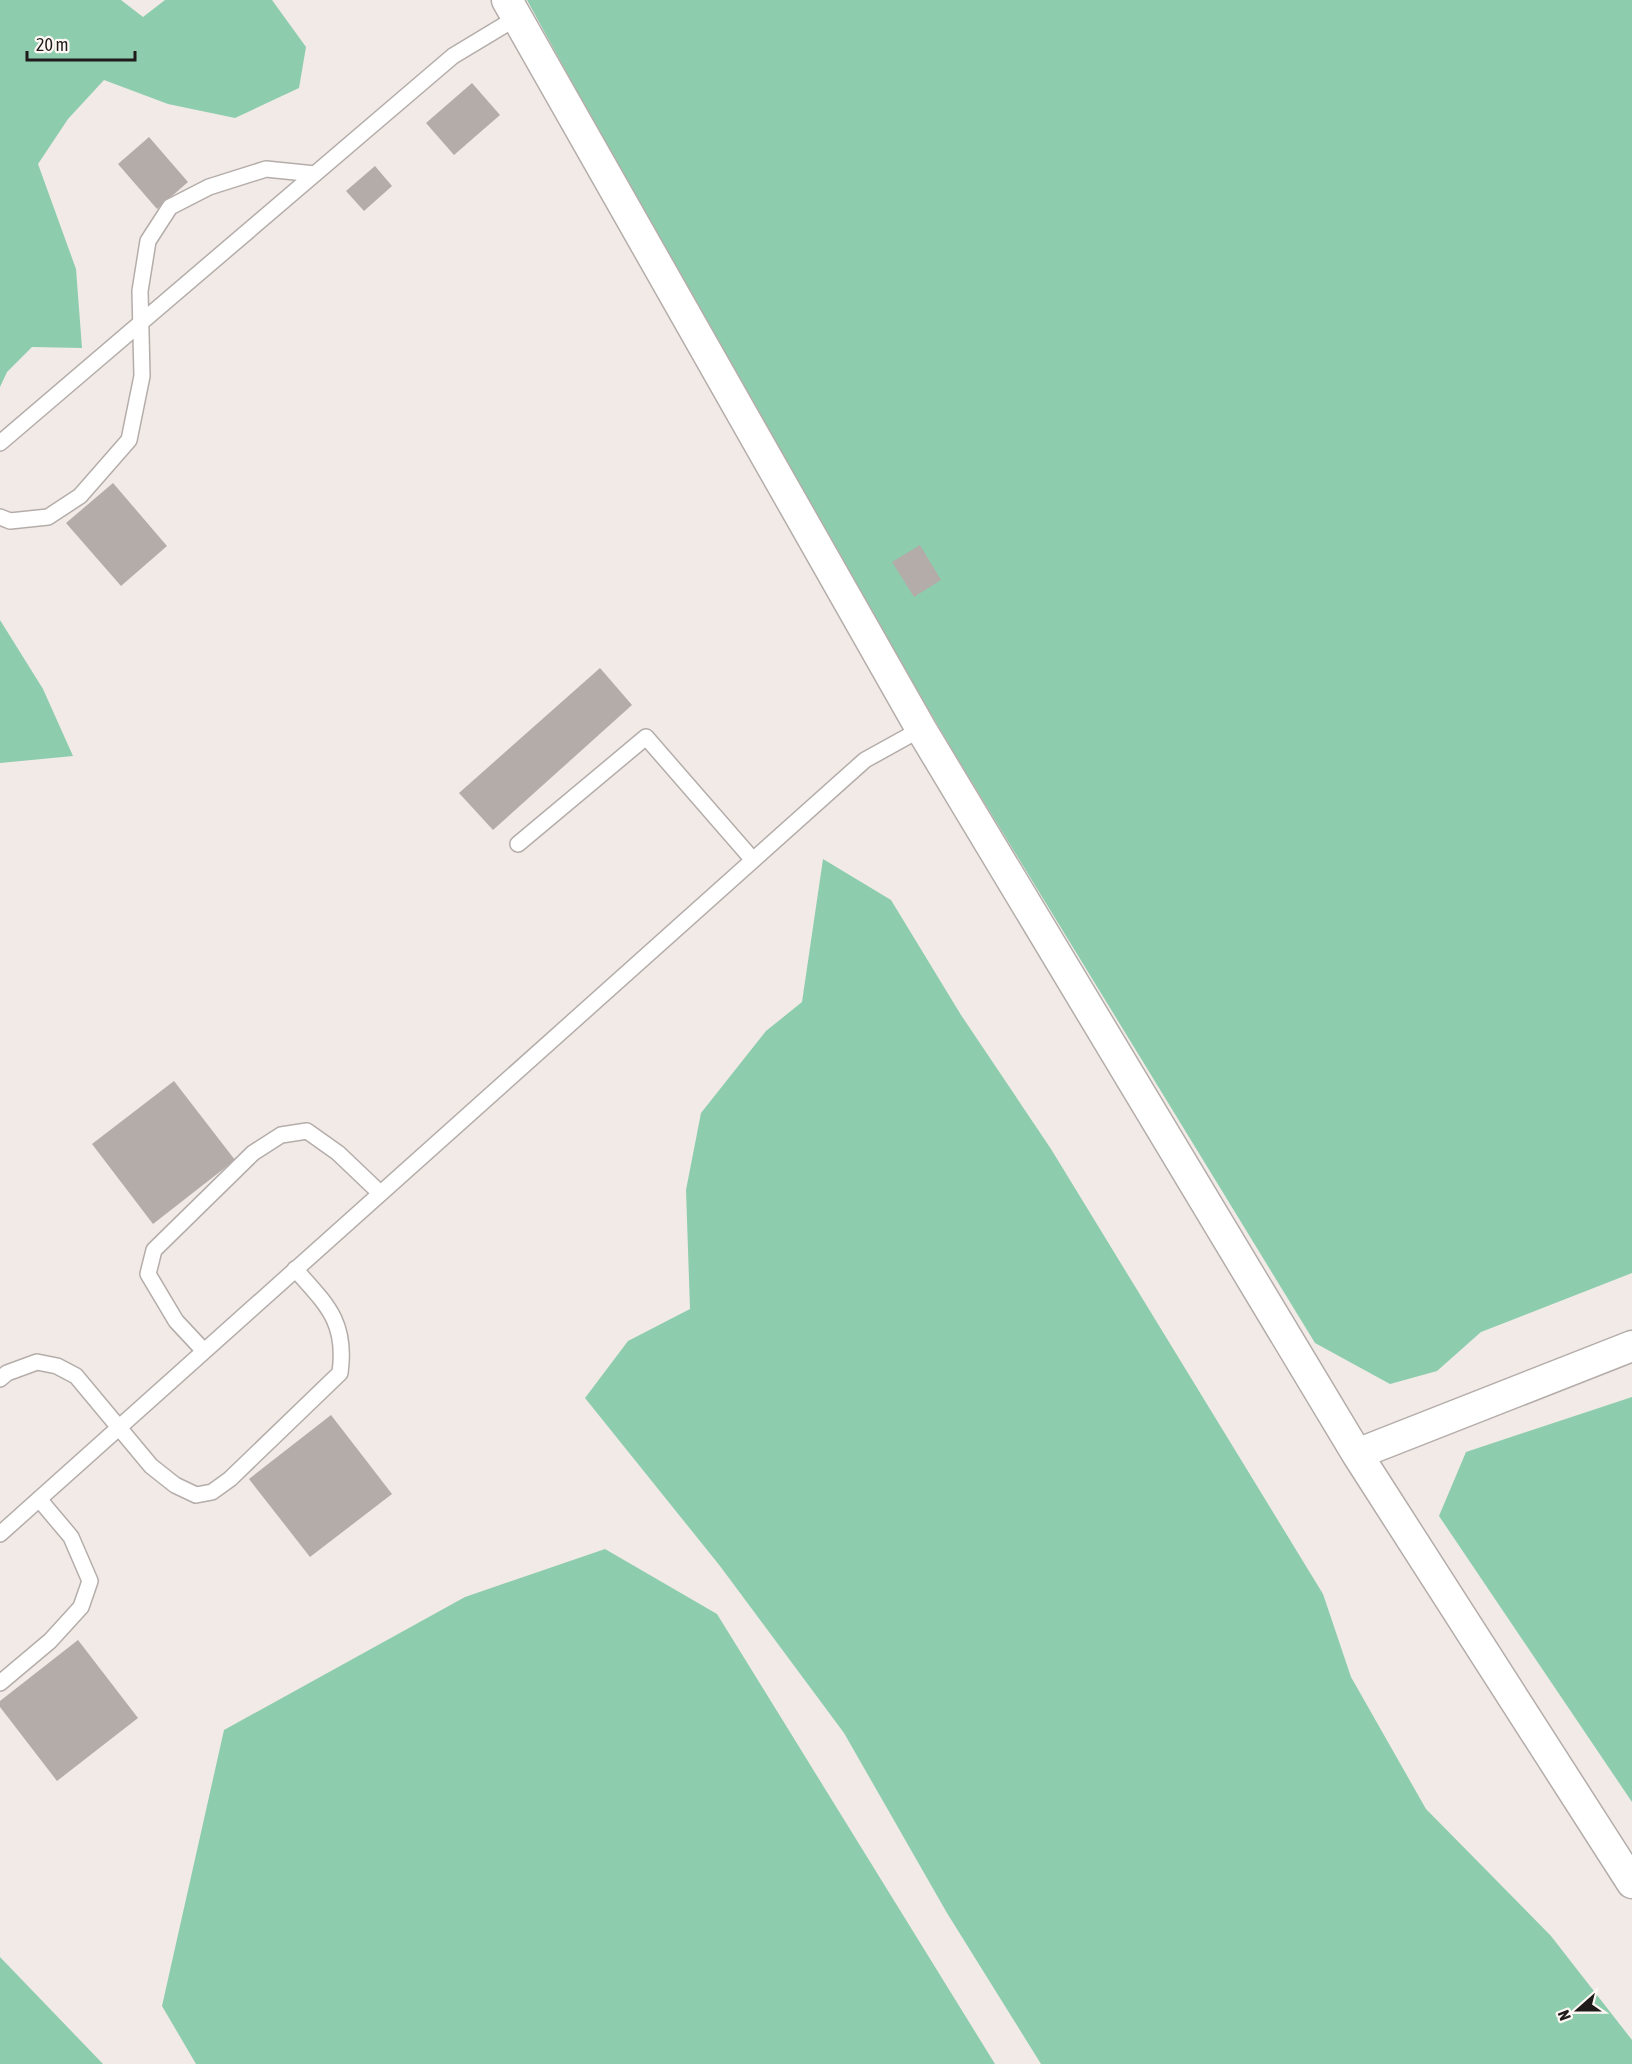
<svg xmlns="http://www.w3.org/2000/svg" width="1632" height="2064" font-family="'Asap Condensed',sans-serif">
<rect width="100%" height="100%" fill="#f1eae6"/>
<!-- green -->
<path fill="#8dcdae" d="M0,0H121L143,17L165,0H272L306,47L299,88L235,118L168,104L104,80L68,119L38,164L76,269L82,348L32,347L7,372L0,387Z
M527,0H1632V1273L1481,1332L1437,1371L1390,1384L1315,1343L959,761L746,400Z
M0,620L43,689L73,756L0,763Z
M823,859L891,900L961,1015L1051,1149L1323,1594L1351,1677L1426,1809L1551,1936L1632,2040V2064H1041L947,1913L844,1733L720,1566L585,1398L628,1341L690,1309L686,1190L701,1113L766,1031L802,1002Z
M1632,1397V1802L1439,1516L1466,1452Z
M605,1549L717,1614L995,2064H196L162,2006L224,1730L465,1597Z
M0,1957L103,2064H0Z"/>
<!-- building -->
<path fill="#b3aca9" d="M472,83L500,115L454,155L426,123Z
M149,137L188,182L157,209L118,164Z
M375,166L392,186L364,211L346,191Z
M113,483L167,546L121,586L66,523Z
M920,545L941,580L914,597L892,562Z
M600,668L632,705L493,830L459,793Z
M174,1081L235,1160L153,1224L92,1144Z
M331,1415L392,1494L310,1557L249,1479Z
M78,1640L138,1718L57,1781L0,1707V1701Z"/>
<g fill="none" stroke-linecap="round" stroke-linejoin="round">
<!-- lane casing -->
<g stroke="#b4adaa" stroke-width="18">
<path id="lane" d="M0,443L453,56L516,18
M0,517L10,521L48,517L80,496L129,440L142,376L140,291L148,241L170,207L209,187L266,169L315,174
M518,844L646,737L753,860
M204,1351L176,1321L148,1274L154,1250L253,1153L281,1135L307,1131L338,1153L380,1193
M0,1379L7,1373L37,1362L57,1366L76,1376L151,1466L175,1485L196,1495L212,1492L230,1479L340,1373C347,1322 327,1305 295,1269
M0,1534L865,760L921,729
M0,1683L50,1641L81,1607L90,1581L71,1537L39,1499"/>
</g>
<!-- street casing -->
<g stroke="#b4adaa" stroke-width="33">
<path id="street" d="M507,0L921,729L1357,1454L1632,1883
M1357,1454L1632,1346"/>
</g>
<!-- lane -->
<use href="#lane" stroke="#fff" stroke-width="15"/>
<!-- street -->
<use href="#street" stroke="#fff" stroke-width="30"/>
</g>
<!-- north arrow -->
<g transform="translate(1578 2010) rotate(249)" stroke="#fef7f4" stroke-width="4.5" paint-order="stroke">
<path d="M0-4.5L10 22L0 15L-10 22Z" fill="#1e1b1a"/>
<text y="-9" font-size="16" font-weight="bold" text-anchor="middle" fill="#1e1b1a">N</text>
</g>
<!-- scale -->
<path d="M27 51v9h108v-9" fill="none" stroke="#1e1b1a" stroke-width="3"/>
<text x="36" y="51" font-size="18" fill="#1e1b1a" stroke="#fef7f4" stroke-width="4.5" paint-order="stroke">20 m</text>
</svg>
